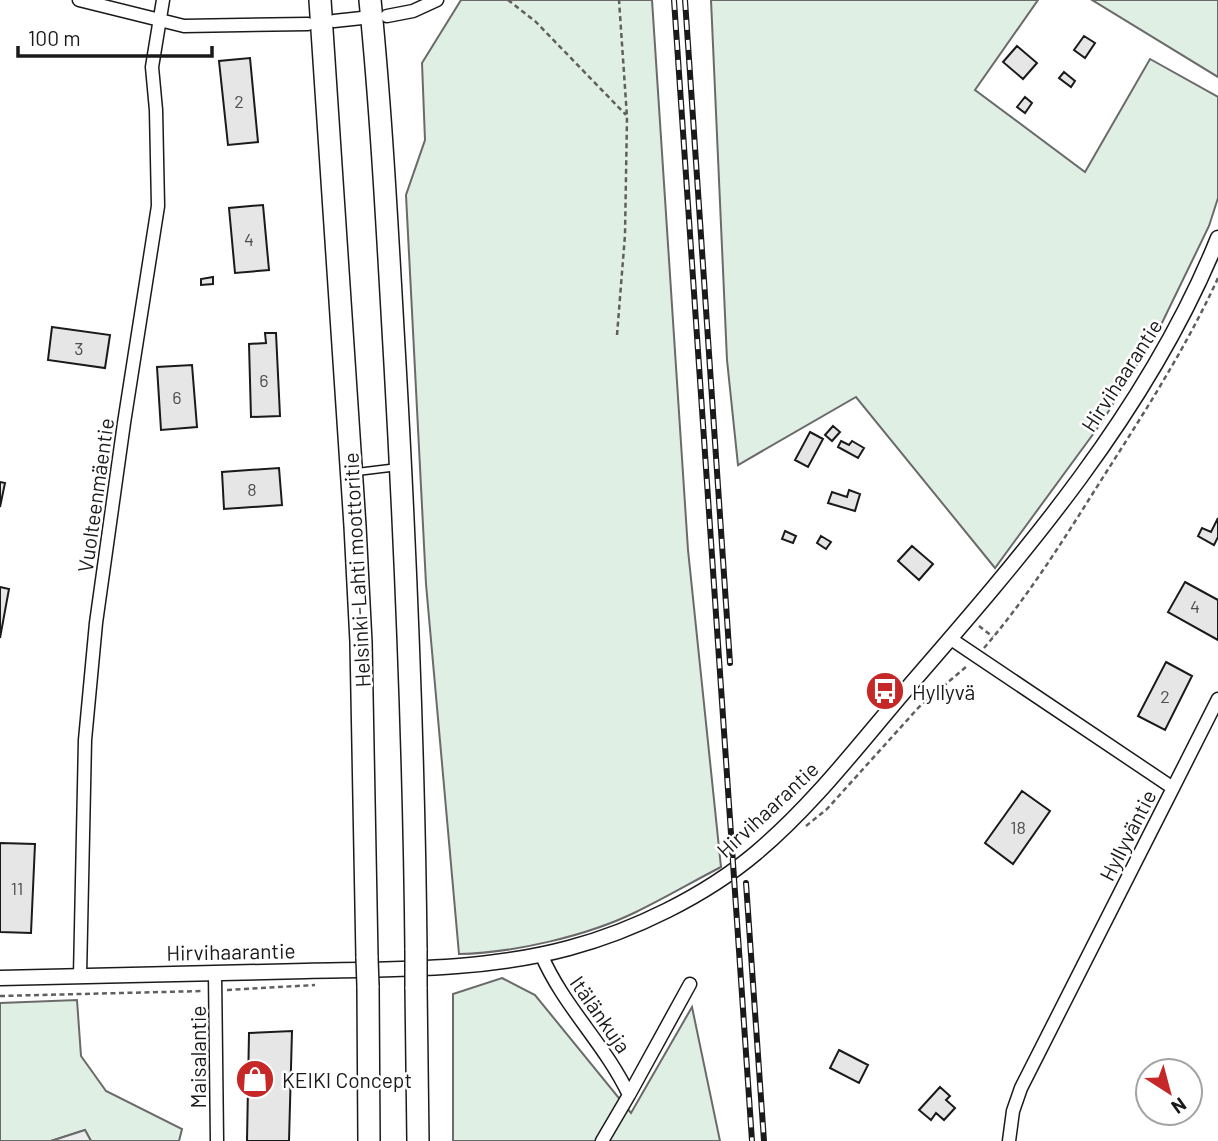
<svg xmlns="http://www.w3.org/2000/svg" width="1218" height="1141" font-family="Barlow,sans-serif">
<rect width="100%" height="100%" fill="#fff"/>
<!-- green -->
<path fill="#e0efe3" stroke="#6a6a6a" stroke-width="2" d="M461,0H652L688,550L721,867C692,882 665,898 636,912C587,936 513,953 459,954L426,584L406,195L425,140L422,63Z
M711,0H1038L975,90L1085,172L1150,59L1218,97V198L1209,226L1160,327L1102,422L995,568L856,397L738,465L727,360Z
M1092,0H1218V77Z
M502,978L535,995L631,1113L692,1007L720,1141H453V994Z
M77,1000L81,1056L106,1091L182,1129L179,1141H91L85,1130L51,1141H0V1003Z"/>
<!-- parking -->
<path fill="#ededed" stroke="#6a6a6a" stroke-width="2" d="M85,1130L91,1141H51Z"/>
<!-- building -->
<path fill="#e6e6e6" stroke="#1a1a1a" stroke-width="2" d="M1084,36L1095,43L1085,58L1074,50Z
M1017,46L1037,63L1023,79L1003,62Z
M250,58L258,142L228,145L219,61Z
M1064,72L1075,81L1071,87L1059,78Z
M1025,97L1032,103L1025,113L1017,107Z
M263,205L269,270L235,273L229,208Z
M213,277V284L201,285V279Z
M52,327L110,335L105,368L48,360Z
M265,333H276L280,416L251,417L249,344L266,343Z
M192,365L197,427L161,430L157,367Z
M833,426L840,432L832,441L825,435Z
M810,432L823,439L808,467L795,460Z
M841,441L849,445L852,441L864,448L858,458L838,447Z
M279,468L282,505L224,509L222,472Z
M0,482L5,483L0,507Z
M849,490L860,494L855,511L828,503L832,492L847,497Z
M1218,518V537L1214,545L1198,536L1202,528L1211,532Z
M785,531L796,536L793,543L782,539Z
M821,536L831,542L826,549L817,543Z
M912,546L933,564L919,580L898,561Z
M1185,582L1218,600V640L1168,612Z
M0,587L9,589L0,638Z
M1166,662L1192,676L1165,730L1138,716Z
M1022,791L1050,811L1013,864L985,843Z
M0,843L35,844L31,933L0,932Z
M292,1031L289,1141H247L249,1033Z
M839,1050L868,1065L859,1083L830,1068Z
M940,1087L950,1096L946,1100L955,1108L944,1120L936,1113L931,1120L919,1110Z"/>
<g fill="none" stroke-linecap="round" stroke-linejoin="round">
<!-- service casing -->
<g stroke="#1a1a1a" stroke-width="9">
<path id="service" d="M357,472L398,467"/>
</g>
<!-- minor casing -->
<g stroke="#1a1a1a" stroke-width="15">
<path id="minor" d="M79,0L184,26L308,24
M387,16L413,11L437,0
M334,21L362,18
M951,639L1173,788L1021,1088L1013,1111L1009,1141
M1173,788L1218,699
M541,954C563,1006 605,1044 629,1095L602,1141
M215,973L217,1141
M80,976L85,740L96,623L124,423L158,206L156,110L152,67L163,0
M629,1095L690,984"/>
</g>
<!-- tertiary casing -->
<g stroke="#1a1a1a" stroke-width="17">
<path id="tertiary" d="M0,978C102,976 203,973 305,971C392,969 484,971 569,948C633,931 705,896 756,853C812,806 857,747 904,692C1024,554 1149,410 1218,238"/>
</g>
<!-- motorway casing -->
<g stroke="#1a1a1a" stroke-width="24">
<path id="motorway" d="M320,0L355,526L361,642L367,958
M370,0C382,121 388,243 395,364C406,559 414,755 416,950
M368,986L369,1141
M416,987L418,1141"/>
</g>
<!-- path -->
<path stroke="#5f5f5f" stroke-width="2.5" stroke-dasharray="5 3.5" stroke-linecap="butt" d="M508,0L536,22L626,115
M617,335L625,235L627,117L619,0
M979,626L993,637
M984,648C1028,597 1064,539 1100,482C1142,416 1185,350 1218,278
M885,691L894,681
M806,826L827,809L919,707L967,666
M227,990L315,985
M0,996L203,991"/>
<!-- service -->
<use href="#service" stroke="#fff" stroke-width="6"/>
<!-- minor -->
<use href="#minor" stroke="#fff" stroke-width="12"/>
<!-- tertiary -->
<use href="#tertiary" stroke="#fff" stroke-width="14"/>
<!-- motorway -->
<use href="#motorway" stroke="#fff" stroke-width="21"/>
<!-- rail casing -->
<g stroke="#1a1a1a" stroke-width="6">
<path id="rail" d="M674,0L752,1141
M685,0L730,663
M746,883L764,1141"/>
</g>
<!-- rail -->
<use href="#rail" stroke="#fff" stroke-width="3.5" stroke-dasharray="10" stroke-linecap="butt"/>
<!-- motorway-bridge casing -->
<g stroke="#1a1a1a" stroke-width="24" stroke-linecap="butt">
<path id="motorway-bridge" d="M416,950V987
M367,958L368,986"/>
</g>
<!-- motorway-bridge -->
<use href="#motorway-bridge" stroke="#fff" stroke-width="21"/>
</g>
<!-- icons -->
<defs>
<g id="bus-disc" transform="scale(2.0125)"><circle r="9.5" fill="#c62828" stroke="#fff"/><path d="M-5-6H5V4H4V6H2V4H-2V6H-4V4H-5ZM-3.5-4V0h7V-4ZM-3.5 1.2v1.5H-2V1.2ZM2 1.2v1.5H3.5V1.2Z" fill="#fff"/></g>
<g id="shop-disc" transform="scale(2.0125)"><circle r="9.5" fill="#c62828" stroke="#fff"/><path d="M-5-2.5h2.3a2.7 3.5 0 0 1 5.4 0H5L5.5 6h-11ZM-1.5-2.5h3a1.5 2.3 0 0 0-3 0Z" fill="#fff"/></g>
</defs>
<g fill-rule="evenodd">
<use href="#bus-disc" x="885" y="691"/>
<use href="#shop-disc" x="255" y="1079"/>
</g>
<g text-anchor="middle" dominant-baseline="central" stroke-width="5" stroke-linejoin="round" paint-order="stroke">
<!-- number labels -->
<g font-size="18" fill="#4d4d4d">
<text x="239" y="101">2</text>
<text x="249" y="239">4</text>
<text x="79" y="348">3</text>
<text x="264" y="380">6</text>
<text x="177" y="397">6</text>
<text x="252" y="489">8</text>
<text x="1195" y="606">4</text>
<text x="1165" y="696">2</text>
<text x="1018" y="827">18</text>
<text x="17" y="888">11</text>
</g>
<!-- street labels -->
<g font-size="21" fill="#1a1a1a" stroke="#fff">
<text transform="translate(1121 375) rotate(-57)">Hirvihaarantie</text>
<text transform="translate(95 495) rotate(-82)">Vuolteenmäentie</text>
<text transform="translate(356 570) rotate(-93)">Helsinki-Lahti moottoritie</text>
<text transform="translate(767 809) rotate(-43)">Hirvihaarantie</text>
<text transform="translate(1127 835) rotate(-63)">Hyllyväntie</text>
<text transform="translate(231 951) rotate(-1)">Hirvihaarantie</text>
<text transform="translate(601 1014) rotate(55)">Itälänkuja</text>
<text transform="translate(197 1057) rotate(-90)">Maisalantie</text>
</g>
<!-- poi labels -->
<g font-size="21" fill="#1a1a1a" stroke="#fff" text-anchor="start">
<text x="912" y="691">Hyllyvä</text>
<text x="282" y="1079">KEIKI Concept</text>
</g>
</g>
<!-- north arrow -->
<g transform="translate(1169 1092) rotate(144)"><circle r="33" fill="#ffffff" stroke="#a3a3a3" stroke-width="2"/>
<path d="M0-5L12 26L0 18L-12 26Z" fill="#c62828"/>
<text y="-10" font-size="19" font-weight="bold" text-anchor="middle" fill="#1a1a1a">N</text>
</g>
<!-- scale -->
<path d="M18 46v10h194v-10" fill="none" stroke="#1a1a1a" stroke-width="3.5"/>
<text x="28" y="46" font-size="21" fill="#1a1a1a" stroke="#ffffff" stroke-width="5" paint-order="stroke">100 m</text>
</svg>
